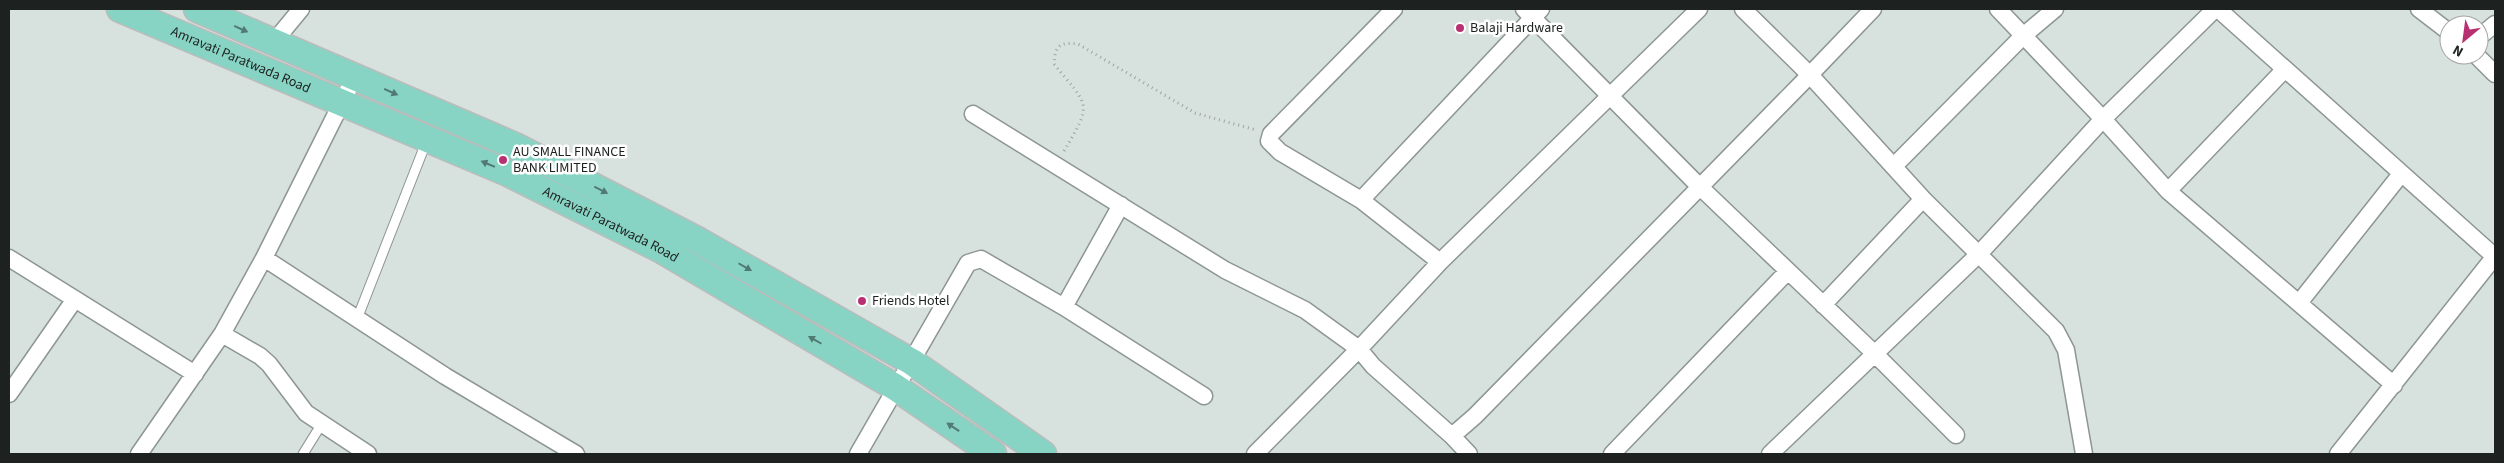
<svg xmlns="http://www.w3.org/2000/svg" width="2504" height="463" font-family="'Source Sans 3',sans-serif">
<rect width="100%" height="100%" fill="#d7e1de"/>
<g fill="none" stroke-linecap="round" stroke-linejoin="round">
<!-- lane casing -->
<g stroke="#8d9693" stroke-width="11">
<path id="lane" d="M357,319L427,140
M303,454L321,425"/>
</g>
<!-- street casing -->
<g stroke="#8d9693" stroke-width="19">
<path id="street" d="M1394,9L1271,134L1269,141L1280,152L1361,200L1440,262
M1524,9L1698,185L1874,353L1956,435
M1743,9L1810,75L1923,199L2056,331L2066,350L2084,454
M1998,9L2103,119L2168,191L2394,385
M2218,9L2494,256
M2419,9L2449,32
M2479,37L2495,24
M273,43L301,9
M2476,55L2495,74
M973,114L1225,270L1305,310L1359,349L1373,366L1452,436L1469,454
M1894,166L2023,36L2055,9
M2168,191L2285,69
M1361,200L1541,9
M9,258L195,374
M264,258L445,376L576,454
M2299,303L2401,174
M1823,305L1923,199
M1064,307L1121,205
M222,334L260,356L269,364L306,413L368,454
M9,394L75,299
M1452,436L1475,416L1802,83L1873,9
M139,454L222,334L264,258L355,76
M858,454L968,263L981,259L1064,307L1204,396
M1255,454L1359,349L1440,262L1699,9
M1612,454L1788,271
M1770,454L1979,254L2103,119L2215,9
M2338,454L2495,256"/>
</g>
<!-- primary casing -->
<g stroke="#bbbcbc" stroke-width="29">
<g id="primary">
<path id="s1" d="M120,9L508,173L660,249L895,387L993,454"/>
<path d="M197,9L515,146L699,241L912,362L1043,454"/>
</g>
</g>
<!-- path -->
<path stroke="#9ca4a2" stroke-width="3" stroke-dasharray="1 4" stroke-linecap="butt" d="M1064,151C1093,102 1089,107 1054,64C1055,45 1060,42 1078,44L1195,113L1256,130"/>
<!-- lane -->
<use href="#lane" stroke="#fff" stroke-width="9"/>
<!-- street -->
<use href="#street" stroke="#fff" stroke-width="16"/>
<!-- primary -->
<use href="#primary" stroke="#88d4c4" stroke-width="26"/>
</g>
<!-- one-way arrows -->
<defs><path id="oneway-solid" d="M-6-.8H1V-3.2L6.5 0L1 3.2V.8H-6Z" transform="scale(1.25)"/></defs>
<g fill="#527a72">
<use href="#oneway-solid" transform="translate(241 29) rotate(24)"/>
<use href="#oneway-solid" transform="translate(391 92) rotate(24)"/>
<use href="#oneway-solid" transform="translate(488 164) rotate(-157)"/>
<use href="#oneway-solid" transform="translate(601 190) rotate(27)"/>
<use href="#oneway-solid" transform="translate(745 267) rotate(30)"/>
<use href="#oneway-solid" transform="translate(815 340) rotate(-150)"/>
<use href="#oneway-solid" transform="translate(953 427) rotate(-146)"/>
</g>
<!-- markers -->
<g fill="#b83071" stroke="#fff" stroke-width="2">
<circle cx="1460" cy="28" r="5"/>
<circle cx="503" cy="160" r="5"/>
<circle cx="862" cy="301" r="5"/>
</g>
<g text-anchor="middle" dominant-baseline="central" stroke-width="5" stroke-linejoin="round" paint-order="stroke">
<!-- poi labels -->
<g font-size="14" fill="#1d211f" stroke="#fff" text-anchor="start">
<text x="1470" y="28">Balaji Hardware</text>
<text x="513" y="152">AU SMALL FINANCE<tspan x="513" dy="16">BANK LIMITED</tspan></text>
<text x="872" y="301">Friends Hotel</text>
</g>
<!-- street labels -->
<g font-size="14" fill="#1d211f" stroke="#fff">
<text stroke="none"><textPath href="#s1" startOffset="131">Amravati Paratwada Road</textPath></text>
<text stroke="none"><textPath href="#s1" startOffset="536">Amravati Paratwada Road</textPath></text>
</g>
</g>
<!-- border -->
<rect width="2504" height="463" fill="none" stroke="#1d211f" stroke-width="20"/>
<!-- north arrow -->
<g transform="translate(2464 40) rotate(209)"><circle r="24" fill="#ffffff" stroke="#a5a6a5"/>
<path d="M0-4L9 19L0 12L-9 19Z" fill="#b83071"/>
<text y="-8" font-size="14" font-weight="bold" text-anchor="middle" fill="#1d211f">N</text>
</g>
</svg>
